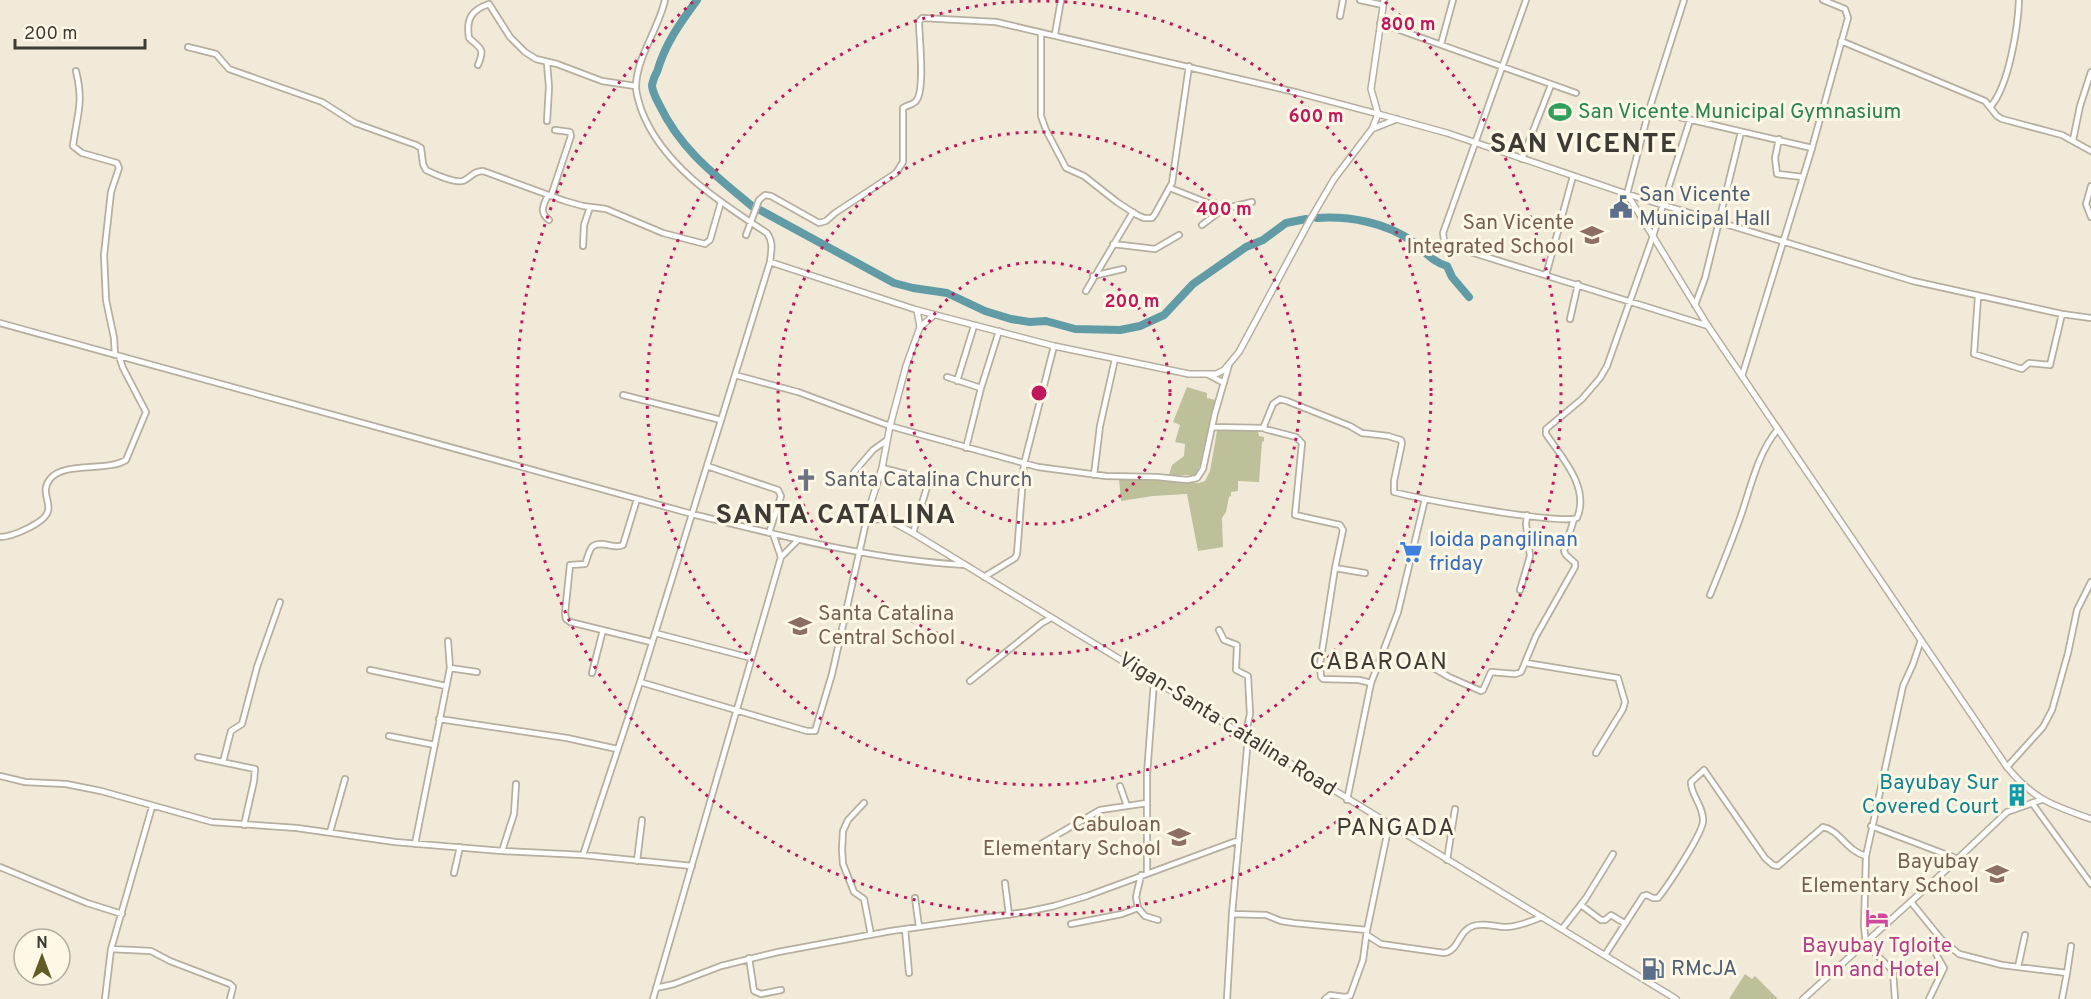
<svg xmlns="http://www.w3.org/2000/svg" width="2091" height="999" font-family="Overpass,sans-serif">
<rect width="100%" height="100%" fill="#f1ead9"/>
<!-- green -->
<path fill="#bec09a" d="M1187,387L1207,393V398L1216,400L1203,457L1196,475H1169L1172,465L1184,456L1185,444L1175,442L1180,425L1173,422Z
M1217,431H1258L1259,436L1264,437V441L1262,442L1259,482L1238,481V491L1231,492V496L1229,497L1226,512L1222,518L1223,547L1198,551L1187,494L1153,496L1121,501L1119,479L1199,483L1205,481L1210,471Z
M1745,974L1752,979L1755,976L1778,999H1729Z"/>
<g fill="none" stroke-linecap="round" stroke-linejoin="round">
<!-- river -->
<path stroke="#619ca6" stroke-width="8" d="M697,0C680,23 665,44 657,72C655,75 653,81 652,85C652,92 657,100 660,106C681,150 716,176 753,207
M758,209L894,283L913,288L947,293L985,311L1011,319L1030,322L1046,321L1075,329L1120,330L1140,326L1164,315L1193,284L1246,247L1263,240L1286,223L1306,219
M1317,218C1349,216 1386,222 1413,242C1425,251 1432,262 1447,266L1452,277L1469,297"/>
<!-- minor casing -->
<g stroke="#b6af9f" stroke-width="8">
<path id="minor" d="M1360,0L1383,5
M1526,0L1443,233L1444,240L1448,245L1708,326
M1684,0L1649,110L1627,194L1913,281L2062,314L2091,318
M1340,16L1343,0
M1380,23L1576,93
M1041,33V116L1046,130L1066,168L1084,176L1117,202L1137,215L1144,218H1152L1155,214L1172,183L1189,66
M1055,34L1061,0
M1841,41L1985,101L1997,116L2002,119L2062,135L2091,151
M1441,44L1453,0
M188,47L216,54L229,69L322,102L355,123L416,145L421,148L423,164L426,170C434,174 458,185 465,180C472,176 474,171 483,171L565,201L583,206L606,209L663,233L705,244L710,240L721,202
M547,63L549,87L547,121
M478,65C485,48 481,49 469,38C466,19 471,10 489,4L510,37L525,52L536,59L557,64L602,81L635,86
M76,71C84,104 77,114 73,146L82,153L117,163L119,168L111,192L104,255L106,300L114,338L115,355
M1991,106C2009,85 2018,27 2019,0
M1649,110L1812,148
M1779,139L1775,158L1777,174L1803,177
M2073,140L2080,106L2091,72
M1522,159L1551,85
M2091,186L2086,204L2091,217
M1170,188L1223,209
M548,195C543,206 539,212 549,220
M551,196L571,136L570,132L555,130
M1202,225L1223,209L1252,202
M746,235L759,200L765,195L771,196L819,223L826,221L835,213L896,173L903,162V108C907,105 912,105 915,102C926,94 919,36 919,22L922,18L996,22L1299,93L1378,114
M1113,244L1155,249L1179,235
M583,246L584,225L590,207
M770,262L917,310
M1546,275L1573,176
M1093,276L1123,269
M1086,291L1133,212
M1978,297L1974,354L2022,369L2029,363L2050,365L2062,314
M1695,305L1705,278L1741,132
M1570,319L1578,284
M0,323L692,514C782,536 872,560 965,565
M1207,374L1224,383
M735,375L798,392L890,426L1038,467L1106,476L1157,477L1187,480L1197,478L1203,469L1215,413L1229,365
M1742,376L1812,148L1848,18L1845,9L1823,0
M947,377L981,388
M957,381L974,326
M623,395L721,420
M1212,427L1264,428
M966,448L981,388L999,331
M707,466L778,490L781,496L769,533
M882,468L914,476L926,482L927,487L913,533
M854,472L873,450L887,440
M1094,475L1100,426L1115,359
M637,499L623,545C614,550 603,540 593,546C589,549 587,560 585,564L570,565L565,613L566,619L570,622L651,642
M865,522L883,518
M773,534L781,557
M0,537C12,537 45,523 48,511C51,501 40,492 50,479C64,461 107,472 126,460L146,412L123,368L119,356
M1335,568L1365,573
M984,577L1015,558L1017,554L1024,464L1054,346
M1520,590L1530,556L1526,524L1527,515
M1710,595C1719,573 1728,551 1736,529C1749,497 1755,456 1778,429
M1219,630L1224,640L1237,645L1236,670L1248,676L1250,714L1245,737
M655,633L751,658
M1422,661L1449,677L1481,691L1483,690L1491,672L1515,674L1521,672L1536,636L1575,567V563L1566,555L1564,551L1574,519
M1526,663L1618,678L1625,702L1623,709L1596,753
M450,668L477,672
M370,670L446,686
M592,673L603,630
M970,681L1042,623L1051,618
M640,682L807,731H815L832,674L869,509
M1371,683L1359,680L1323,679L1321,677L1320,664L1335,568L1343,530L1340,525L1295,515L1302,443L1296,437L1265,429L1264,426L1273,404L1280,399L1287,401L1350,426L1362,433L1388,436L1401,440L1402,443L1394,481V492C1420,499 1558,525 1577,518C1590,487 1562,458 1546,434V429L1582,399L1600,378L1607,366L1653,236L1690,120
M439,719L567,738L617,749
M389,736L435,745
M198,757L255,769L254,781L244,825
M223,762L231,731L242,724L257,667L280,602
M2007,767L2043,727L2052,710L2068,653L2077,610L2091,582
M0,776L25,782L66,784L101,791L212,822L297,828L395,842L502,851L583,855L692,866
M1120,786L1127,806
M1347,800L1371,683L1398,612L1425,499
M864,803L848,820L843,831L842,850L843,864L854,892L864,899L871,935
M2032,803L2091,884
M1871,826L1958,859
M330,832L345,779
M415,844L450,668L448,641
M1034,848L1100,810L1147,803
M502,851L514,814L516,784
M583,855L640,682L770,262C771,251 774,243 767,233C720,202 662,166 641,109C639,102 636,94 636,87C636,58 659,28 665,0
M1447,860L1455,809
M637,861L642,820
M0,867L87,903L122,914
M454,873L460,847
M1147,873V774L1154,681
M1005,883L1009,915
M915,898L919,927
M1911,902L1941,939L1959,954L2002,965L2067,973L2062,999
M1581,905L1601,920H1605L1611,915L1624,923
M1138,908L1145,916L1158,920
M1232,914L1266,915L1281,921L1294,923L1367,930
M1071,924L1122,914L1138,908L1136,897L1141,875
M905,929L909,973
M1562,929L1586,898L1613,854
M1367,935L1381,944L1444,953C1459,951 1458,931 1473,926C1484,922 1495,927 1506,927C1518,927 1531,921 1542,917
M111,949L151,951L170,961L230,984L233,987L230,999
M1605,955L1643,896L1647,895L1653,898H1658C1667,887 1703,833 1703,821C1704,806 1690,794 1691,782L1704,770L1765,858L1773,865L1778,866L1823,827C1840,830 1846,851 1866,856
M749,958L754,991L761,994L781,990
M2018,967L2025,935
M2067,973L2071,946
M656,988L674,984L721,966L778,952L891,931L1026,912L1054,906L1087,896L1239,840
M105,999L111,949L152,807
M653,999L781,557L798,540
M1227,999L1232,914L1248,738
M1325,999L1330,995L1345,997L1350,996L1363,960L1367,930L1389,825
M1895,999L1893,971L1866,944L1864,926L1866,856L1903,686L1913,664L1921,640
M1929,999L1944,968L1936,954L1941,939"/>
</g>
<!-- major casing -->
<g stroke="#b6af9f" stroke-width="8">
<path id="major" d="M1384,0L1371,89L1378,114L1372,129L1334,179L1310,220L1239,352L1224,370L1216,374H1189L1054,346L917,310L920,327L906,366L890,426L882,468L869,509L913,533L1676,999
M1378,114L1447,133L1627,194L1708,326L2007,767C2034,800 2052,805 2091,819
M1372,129L1397,119
M920,327L933,316
M1803,999L1947,869L2007,812L2041,800"/>
</g>
<!-- minor -->
<use href="#minor" stroke="#fff" stroke-width="4.5"/>
<!-- major -->
<use href="#major" stroke="#fff" stroke-width="5"/>
</g>
<!-- distance rings -->
<g fill="none" stroke="#c2185b" stroke-width="3" stroke-dasharray="3 6">
<circle cx="1039" cy="393" r="131"/>
<circle cx="1039" cy="393" r="261"/>
<circle cx="1039" cy="393" r="392"/>
<path d="M1385 2A522 522 0 1 1 693 2"/>
</g>
<!-- icons -->
<defs>
<g id="stadium-bare" transform="scale(1.8)"><path d="M0-5a6.5 5 0 1 0 0 10a6.5 5 0 1 0 0-10ZM-3.5-1.8h7v3.6h-7Z" fill="#2e9e5b" stroke="#fff8e6" stroke-width="2.5" paint-order="stroke"/></g>
<g id="civic-bare" transform="scale(1.8)"><path d="M-.6-6.5H3V-4.5H.6V-3L4-1V1h2V6H-6V1h2V-1L-.6-3ZM-1.2 2.5V6h2.4V2.5Z" fill="#5c6f8a" stroke="#fff8e6" stroke-width="2.5" paint-order="stroke"/></g>
<g id="school-bare" transform="scale(1.8)"><path d="M0-5L7-2L0 1L-7-2ZM-4 1L0 2.5L4 1V4Q0 6-4 4Z" fill="#8d6e63" stroke="#fff8e6" stroke-width="2.5" paint-order="stroke"/></g>
<g id="church-bare" transform="scale(1.8)"><path d="M-1.2-6h2.4v3.5h3.3v2.4h-3.3V6h-2.4V-.1h-3.3v-2.4h3.3Z" fill="#6b7280" stroke="#fff8e6" stroke-width="2.5" paint-order="stroke"/></g>
<g id="supermarket-bare" transform="scale(1.8)"><path d="M-6-5.5h2.5l.6 2H6L4.5 2H-2.5L-4.4-4H-6ZM-1.5 3.2a1.3 1.3 0 1 0 .1 0ZM3 3.2a1.3 1.3 0 1 0 .1 0Z" fill="#3f7fe0" stroke="#fff8e6" stroke-width="2.5" paint-order="stroke"/></g>
<g id="building-bare" transform="scale(1.8)"><path d="M-4-6H4V6H1V3H-1V6H-4ZM-2.5-4.3h1.7v1.8h-1.7ZM.8-4.3h1.7v1.8H.8ZM-2.5-1h1.7V.8h-1.7ZM.8-1h1.7V.8H.8Z" fill="#0f9aa8" stroke="#fff8e6" stroke-width="2.5" paint-order="stroke"/></g>
<g id="hotel-bare" transform="scale(1.8)"><path d="M-6-4.5h1.5V1H6V5H4.5V3h-9V5H-6ZM-4 0a1.8 1.8 0 1 1 3.6 0ZM.5 0V-2.5h3Q6-2.5 6 0Z" fill="#d1479c" stroke="#fff8e6" stroke-width="2.5" paint-order="stroke"/></g>
<g id="fuel-bare" transform="scale(1.8)"><path d="M-5.5-6h7V0h2V4h1.3V-2.5L3-4.5l.8-.8L6-3V5H2.5V1h-1V6h-7ZM-4.2-4.7v3.2H.2V-4.7Z" fill="#5c6f8a" stroke="#fff8e6" stroke-width="2.5" paint-order="stroke"/></g>
</defs>
<g fill-rule="evenodd">
<use href="#stadium-bare" x="1560" y="112"/>
<use href="#civic-bare" x="1621" y="207"/>
<use href="#school-bare" x="1592" y="235"/>
<use href="#church-bare" x="806" y="480"/>
<use href="#supermarket-bare" x="1411" y="552"/>
<use href="#school-bare" x="800" y="626"/>
<use href="#building-bare" x="2017" y="795"/>
<use href="#school-bare" x="1179" y="837"/>
<use href="#school-bare" x="1997" y="874"/>
<use href="#hotel-bare" x="1877" y="918"/>
<use href="#fuel-bare" x="1653" y="969"/>
</g>
<g text-anchor="middle" dominant-baseline="central" stroke-width="6" stroke-linejoin="round" paint-order="stroke">
<!-- leisure labels -->
<g font-size="21" fill="#27864d" stroke="#fff8e6" text-anchor="start">
<text x="1578" y="112">San Vicente Municipal Gymnasium</text>
</g>
<!-- service labels -->
<g font-size="21" fill="#4e5e75" stroke="#fff8e6" text-anchor="start">
<text x="1639" y="195">San Vicente<tspan x="1639" dy="24">Municipal Hall</tspan></text>
<text x="1671" y="969">RMcJA</text>
</g>
<!-- education labels -->
<g font-size="21" fill="#785e54" stroke="#fff8e6" text-anchor="end">
<text x="1574" y="223">San Vicente<tspan x="1574" dy="24">Integrated School</tspan></text>
<text x="818" y="614" text-anchor="start">Santa Catalina<tspan x="818" dy="24">Central School</tspan></text>
<text x="1161" y="825">Cabuloan<tspan x="1161" dy="24">Elementary School</tspan></text>
<text x="1979" y="862">Bayubay<tspan x="1979" dy="24">Elementary School</tspan></text>
</g>
<!-- worship labels -->
<g font-size="21" fill="#5b616d" stroke="#fff8e6" text-anchor="start">
<text x="824" y="480">Santa Catalina Church</text>
</g>
<!-- shop labels -->
<g font-size="21" fill="#366cbe" stroke="#fff8e6" text-anchor="start">
<text x="1429" y="540">loida pangilinan<tspan x="1429" dy="24">friday</tspan></text>
</g>
<!-- street labels -->
<g font-size="21" fill="#3d3b34" stroke="#fff8e6">
<text transform="translate(1227 725) rotate(32)">Vigan-Santa Catalina Road</text>
</g>
<!-- culture labels -->
<g font-size="21" fill="#0d838f" stroke="#fff8e6" text-anchor="end">
<text x="1999" y="783">Bayubay Sur<tspan x="1999" dy="24">Covered Court</tspan></text>
</g>
<!-- hotel labels -->
<g font-size="21" fill="#b23c85" stroke="#fff8e6">
<text x="1877" y="946">Bayubay Tgloite<tspan x="1877" dy="24">Inn and Hotel</tspan></text>
</g>
<!-- quarter labels -->
<g font-size="24" letter-spacing="1.5" fill="#3d3b34" stroke="#fff8e6">
<text x="1379" y="663">CABAROAN</text>
<text x="1396" y="829">PANGADA</text>
</g>
<!-- district labels -->
<g font-size="27" font-weight="bold" letter-spacing="1.5" fill="#3d3b34" stroke="#fff8e6">
<text x="1584" y="145">SAN VICENTE</text>
<text x="836" y="516">SANTA CATALINA</text>
</g>
</g>
<circle cx="1039" cy="393" r="9" fill="#c2185b" stroke="#fff8e6" stroke-width="3"/>
<g font-size="18" text-anchor="middle" font-weight="bold" fill="#c2185b" stroke="#fff8e6" stroke-width="6" stroke-linejoin="round" paint-order="stroke">
<text x="1408" y="30">800 m</text>
<text x="1316" y="122">600 m</text>
<text x="1224" y="215">400 m</text>
<text x="1132" y="307">200 m</text>
</g>
<!-- north arrow -->
<g transform="translate(42 957)"><circle r="28" fill="#fff8e6" stroke="#b1ac9f" stroke-width="1.5"/>
<path d="M0-4.5L10 22L0 15L-10 22Z" fill="#625a27"/>
<text y="-9" font-size="16" font-weight="bold" text-anchor="middle" fill="#3d3b34">N</text>
</g>
<!-- scale -->
<path d="M15 39v9h130v-9" fill="none" stroke="#3d3b34" stroke-width="3"/>
<text x="24" y="39" font-size="18" fill="#3d3b34" stroke="#fff8e6" stroke-width="4.5" paint-order="stroke">200 m</text>
</svg>
